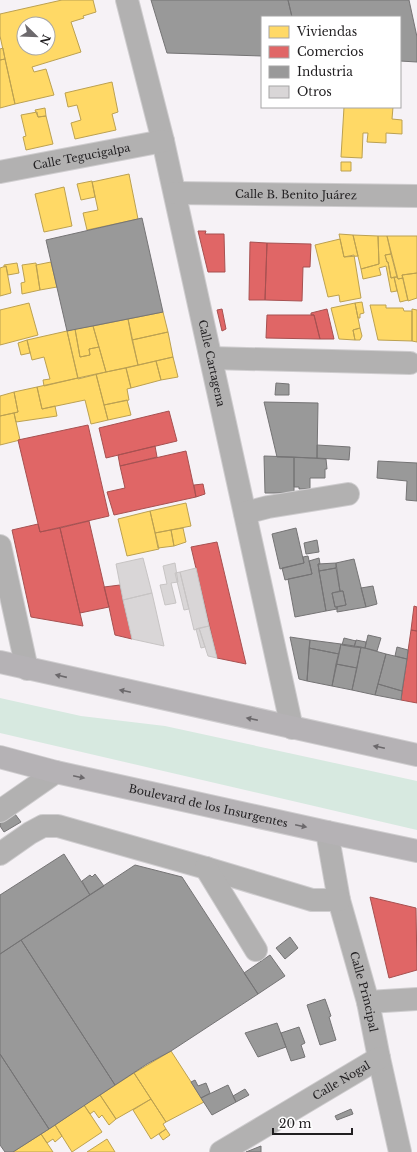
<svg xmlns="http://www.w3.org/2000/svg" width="417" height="1152" font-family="'Libre Baskerville',serif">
<rect width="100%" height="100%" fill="#f6f2f6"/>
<!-- green -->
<path fill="#d7e9e0" d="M0,698L81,716L165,726L417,781V830L0,733Z"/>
<!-- homes -->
<path fill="#ffd966" stroke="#bca151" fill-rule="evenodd" d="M62,0H93L96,12L83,16L84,18L71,22L81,52L32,67L34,72L46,69L54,95L15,104L0,36V14ZM24,24H48V48H24Z
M3,48L5,59L0,60V49Z
M5,59L15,104L0,108V60Z
M112,82L118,112L112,114L116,130L75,139L71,123L81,120L77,105L68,107L65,93Z
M344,107H393L392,119L402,120V134L386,133V143L367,142L368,133H363L362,158L341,157Z
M45,108L46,116L38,117L35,110Z
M37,112L38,117L46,116L53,144L26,150L23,137L26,136L21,115Z
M341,162H351V171H341Z
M129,174L138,219L87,230L83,213L98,210L92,182Z
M92,181L95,197L81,200L77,184Z
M64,187L72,226L44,232L35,194Z
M339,234L353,235L358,256L344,257Z
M353,235L378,236L379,264L361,269Z
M378,236H387L391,254L385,255L387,262H388L391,278L394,277L397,291L391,292L386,266L379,268L381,275L363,279L361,269L379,264Z
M387,236H417V273L402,275L403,278L398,279Z
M340,239L344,257L354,255L361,298L340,302L339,295L328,297L315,245Z
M391,254L397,277L391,278L388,262H387L385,255Z
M51,262L57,287L40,290L36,265Z
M17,263L19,273L8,275L6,266L4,267V265Z
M36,263L40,290L22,294L21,283L25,282L22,265Z
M6,266L11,293L0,296V268Z
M417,273V298L408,301L402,275Z
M394,277H397L398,279L403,278L408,300L400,302Z
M362,302L364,313L360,314V318H358L355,303Z
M29,303L38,335L0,345V310Z
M355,303L360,328L353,330L355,340L339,339L331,308Z
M370,305H386V308H403L404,311H412V341L378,340Z
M412,309L417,310V342L412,341Z
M163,312L168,332L132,340L128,319Z
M128,319L138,365L106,372L93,326Z
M93,326L99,347L89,349L90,355L80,357L75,329Z
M360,328L362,336L360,340H355L353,330Z
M75,329L80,357L90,355L89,349L99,347L106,372L78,379L67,331Z
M67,331L78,378L44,386L43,380L50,379L44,357L32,360L27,340Z
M168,332L173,357L138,365L132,340Z
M27,340L30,353L21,355L18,343Z
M173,357L178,377L161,380L156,361Z
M156,361L161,380L131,388L126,368Z
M126,368L131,388L127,389L129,400L104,405L96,374Z
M96,374L108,420L91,424L85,400L42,409L37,387Z
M37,387L42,409L55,406L57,416L16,422L14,413L18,412L14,392Z
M14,392L18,412L0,416V396Z
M127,400L131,415L108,420L104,405Z
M14,413L20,440L0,445V416Z
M186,503L191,526L155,533L150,511Z
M150,511L159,549L127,556L118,519Z
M183,528L186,542L174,546L171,530Z
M171,530L174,546L158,548L155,533Z
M171,1051L204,1102L166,1122L134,1073Z
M134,1073L151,1099L116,1119L100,1095Z
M100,1095L116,1119L109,1125L102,1115L99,1118L94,1111L90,1114L84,1105Z
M151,1099L166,1122L163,1124L166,1129L151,1139L133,1110Z
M84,1105L102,1132L72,1152L55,1125Z
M55,1125L62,1136L55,1142L53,1139L47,1143L41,1134Z
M166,1129L170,1135L163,1140L159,1134Z
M41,1134L53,1152H13Z
M107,1139L115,1152H87Z"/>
<!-- shops -->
<path fill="#e06666" stroke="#a75151" d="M198,231H206L205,234H224L225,272H208Z
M250,242L267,243L265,300H249Z
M267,243L311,244L310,267H303L302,301L265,300Z
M222,309L226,329L222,331L217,310Z
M327,309L334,339H320L314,315H311V313Z
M267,315H314L320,339L266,338Z
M169,411L177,441L106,458L99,428Z
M88,425L109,516L40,532L18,440Z
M155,446L157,457L120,466L118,455Z
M186,451L196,497L114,515L107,492L125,488L120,466Z
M203,484L205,494L196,497L194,485Z
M89,521L109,607L80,613L60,528Z
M38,524L40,532L60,528L83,626L31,617L12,530Z
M217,542L246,664L217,658L191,547Z
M120,585L123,600L132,639L115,635L109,607L104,587Z
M414,606L417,607V631L411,630Z
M411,630L417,631V703L401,700Z
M370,897L416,908L417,970L389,978Z"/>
<!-- industry -->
<path fill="#999" stroke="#757475" d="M151,0H288L292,17H262V56L167,53Z
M288,0H409L417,37V62L400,61V17H292Z
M142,218L163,312L67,331L46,240Z
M276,383L289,384V395H275Z
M264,402L318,403L317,458L277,457Z
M317,445L350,447L349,460L317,458Z
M264,456L294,457V493H265Z
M294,457L326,459L327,469H325V478H310V489H299V487H294Z
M378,461L417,463V501L406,500L407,481L377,478Z
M296,528L304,563L280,569L272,534Z
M317,540L319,552L306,554L304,543Z
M308,556L312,574L285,580L282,568L304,563L303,557Z
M319,558L320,564H318L319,571L326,611L295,617L288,579L312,574L309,561Z
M354,559L366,607L337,612V607L346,605L343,591H340L336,563Z
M336,563V568L319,571L318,564Z
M336,568L340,591L332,593L335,607H337V609L326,611L319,571Z
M373,586L377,604L366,607L361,588Z
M343,591L346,605L335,607L332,593Z
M368,635L381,638L377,651L365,648Z
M290,637L310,640L307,681L299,679Z
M344,638L356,641L354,647L342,645Z
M310,640L341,644L339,654L309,648Z
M356,640L366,642L365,648L354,647Z
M341,644L361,647L357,668L336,664Z
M361,647L386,654L375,695L352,690Z
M397,647L408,650L407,659L395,656Z
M309,648L339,654L332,686L307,681Z
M386,654L407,659L402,691L378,684Z
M336,664L357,668L352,690L332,686Z
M378,684L402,691L401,700L375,695Z
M15,814L21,822L4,832L0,826V822Z
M64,854L90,895L0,954V895Z
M135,865L182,877L258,994L171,1051L147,1064L115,1085L21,940Z
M95,874L104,886L90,895L82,881L90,875L92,877Z
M290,937L298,948L285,959L276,948Z
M21,940L115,1085L49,1129L0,1054V954Z
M270,955L285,976L258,994L244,973Z
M325,999L331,1016L329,1017L336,1040L320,1045L307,1005Z
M277,1023L286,1047L258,1057L245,1033Z
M299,1027L305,1043L301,1045L305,1057L291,1061L281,1033Z
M0,1054L49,1129L13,1152H5L0,1145Z
M195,1080L198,1086L206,1083L210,1093L201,1098L191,1082Z
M228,1085L236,1102L212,1115L201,1098Z
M245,1089L249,1095L236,1102L233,1096Z
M351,1109L353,1114L337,1120L335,1116Z
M261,1146V1152H246Z"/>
<!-- building -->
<path fill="#d9d6d7" stroke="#c7c4c4" d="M143,558L152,593L123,600L116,564Z
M175,563L178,582L171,583L176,603L165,605L160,585L167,584L163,566Z
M196,568L209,626L194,630L180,572Z
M180,572L189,609L184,610L175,573Z
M152,593L164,646L132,639L123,600Z
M209,626L217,658L208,656L199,628Z
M199,628L205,647L201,648L196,629Z"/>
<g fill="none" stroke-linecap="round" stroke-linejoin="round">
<!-- minor casing -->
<g stroke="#cfcdcf" stroke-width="24">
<g id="minor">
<path id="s1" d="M127,0L163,141L292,728"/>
<path id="s2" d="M0,172L163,141"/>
<path id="s3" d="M175,193L417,196"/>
<path d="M211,358L410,363"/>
<path d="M245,513L268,507L348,494"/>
<path d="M0,546L27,669"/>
<path d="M0,811L56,772"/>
<path id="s4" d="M327,832L339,900L368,1002L379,1058L400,1152"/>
<path d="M0,854L30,833L43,826H58L206,868L312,900H339"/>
<path d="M206,868L256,950"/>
<path d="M368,1002L417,999"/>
<path id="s5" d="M221,1152L379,1058"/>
</g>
</g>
<!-- major casing -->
<g stroke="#cfcdcf" stroke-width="24">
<g id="major">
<path d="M0,662L417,755"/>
<path id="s6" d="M0,757L56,772L327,832L417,851"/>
</g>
</g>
<!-- minor -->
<use href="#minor" stroke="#b2b1b1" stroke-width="22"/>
<!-- major -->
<use href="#major" stroke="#b5b2b5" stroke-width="22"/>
</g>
<!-- one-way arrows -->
<defs><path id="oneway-solid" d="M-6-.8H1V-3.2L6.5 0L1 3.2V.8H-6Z"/></defs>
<g fill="#6b686b">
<use href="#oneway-solid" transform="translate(61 676) rotate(-167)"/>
<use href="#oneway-solid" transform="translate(125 691) rotate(-168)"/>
<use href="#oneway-solid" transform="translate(252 719) rotate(-168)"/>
<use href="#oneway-solid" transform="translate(379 747) rotate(-168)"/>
<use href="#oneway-solid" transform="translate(79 777) rotate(12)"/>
<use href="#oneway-solid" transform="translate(301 826) rotate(12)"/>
</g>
<g text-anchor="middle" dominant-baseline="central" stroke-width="4" stroke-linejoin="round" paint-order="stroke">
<!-- street labels -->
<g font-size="11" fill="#211f21" stroke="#fff">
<text stroke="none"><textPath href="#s2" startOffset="83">Calle Tegucigalpa</textPath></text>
<text stroke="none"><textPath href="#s3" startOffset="121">Calle B. Benito Juárez</textPath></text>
<text stroke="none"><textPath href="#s1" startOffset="373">Calle Cartagena</textPath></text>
<text stroke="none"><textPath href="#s6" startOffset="214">Boulevard de los Insurgentes</textPath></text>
<text stroke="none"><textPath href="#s4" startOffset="164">Calle Principal</textPath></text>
<text stroke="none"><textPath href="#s5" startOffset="140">Calle Nogal</textPath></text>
</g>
</g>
<!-- legend -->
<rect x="261" y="16" width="140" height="92" fill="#ffffff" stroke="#a6a5a6"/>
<rect x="269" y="26" width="20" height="12" fill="#ffd966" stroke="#a6a5a6"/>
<text x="297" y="36" font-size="12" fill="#211f21">Viviendas</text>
<rect x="269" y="46" width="20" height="12" fill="#e06666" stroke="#a6a5a6"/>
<text x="297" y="56" font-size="12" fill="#211f21">Comercios</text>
<rect x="269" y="66" width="20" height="12" fill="#999999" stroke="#a6a5a6"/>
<text x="297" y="76" font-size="12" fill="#211f21">Industria</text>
<rect x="269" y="86" width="20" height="12" fill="#d9d6d7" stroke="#a6a5a6"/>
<text x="297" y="96" font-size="12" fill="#211f21">Otros</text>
<!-- north arrow -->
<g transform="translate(36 36) rotate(113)"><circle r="19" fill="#ffffff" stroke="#a6a5a6"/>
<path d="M0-3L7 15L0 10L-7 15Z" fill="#6c696c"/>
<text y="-6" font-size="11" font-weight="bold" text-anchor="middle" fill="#211f21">N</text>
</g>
<!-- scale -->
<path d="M273 1128v6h79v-6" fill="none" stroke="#211f21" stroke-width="2"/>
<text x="279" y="1128" font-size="12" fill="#211f21" stroke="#ffffff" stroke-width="3" paint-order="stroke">20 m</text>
</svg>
